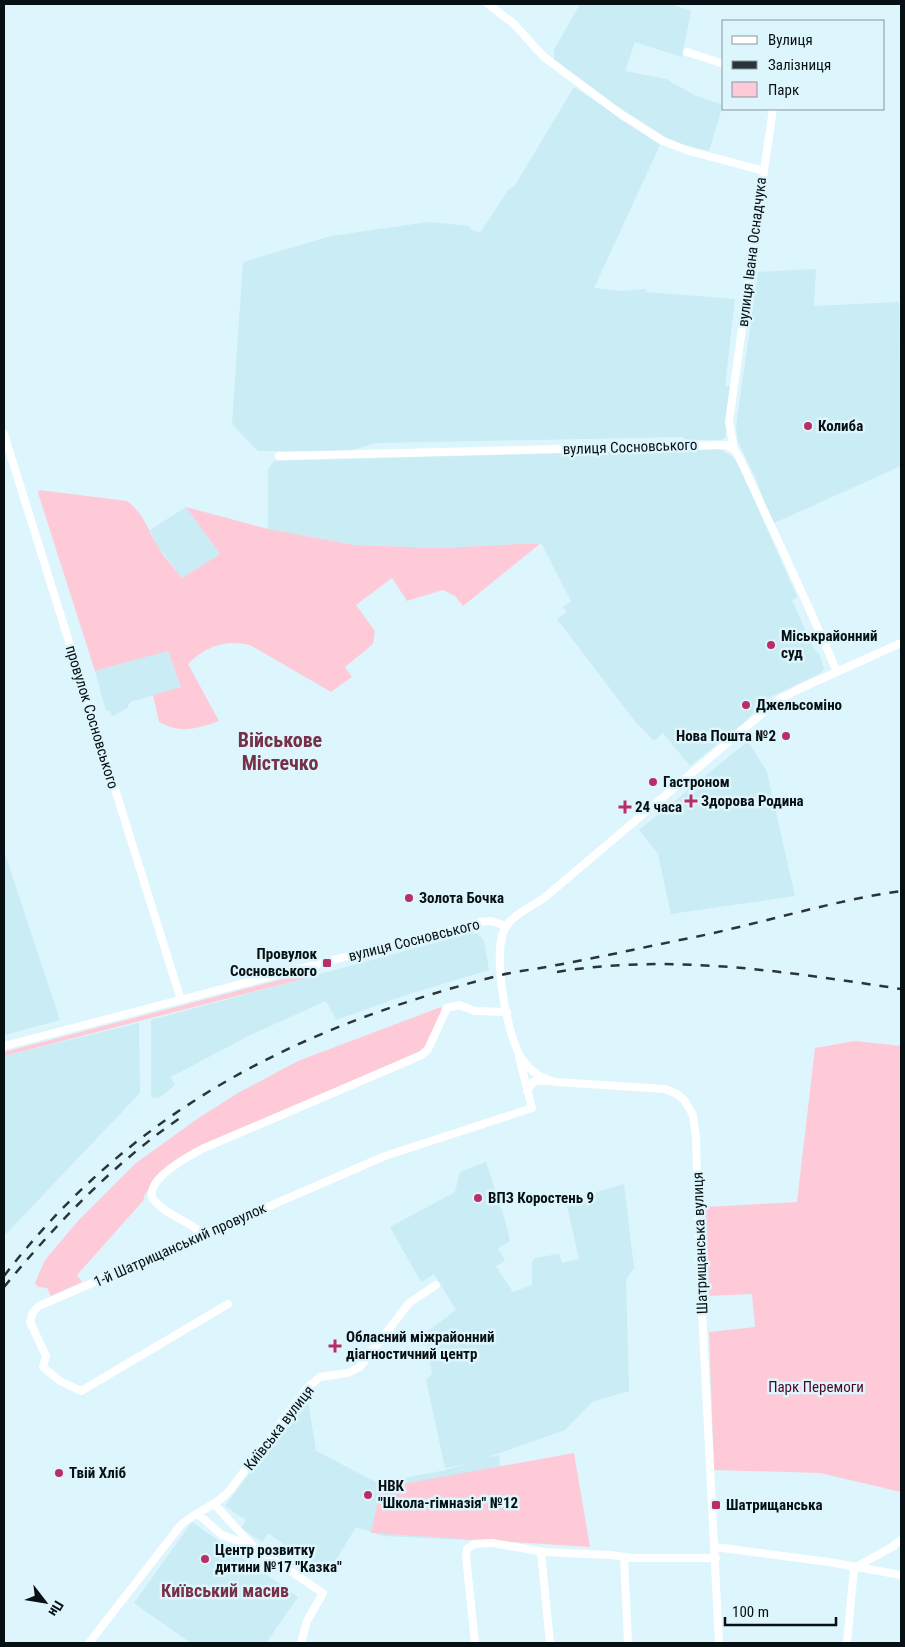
<svg xmlns="http://www.w3.org/2000/svg" width="905" height="1647" font-family="'Roboto Condensed',sans-serif">
<rect width="100%" height="100%" fill="#ddf5fc"/>
<!-- built -->
<path fill="#caecf4" d="M580,4H671L691,11L682,57L635,42L625,71L666,79L694,95L723,105L709,151L673,142L606,99L554,60V50Z
M574,87L660,145L594,288L621,291L646,289V292L735,299L725,386H732L725,438L721,440H687L682,437L376,443L349,451H258L232,424L243,262L331,236L428,222L470,226V229L480,233L509,189L514,187Z
M816,269L814,306L899,302L901,466L772,524L757,481L738,442L736,426L758,272Z
M720,449L734,458L740,468L797,597L792,600L815,651L819,653L824,669L819,674L770,697L743,723L690,766L663,733L654,741L634,720L557,619L567,612L563,607L571,601L541,543L439,548L355,545L268,529V469L274,461Z
M186,507L220,554L182,578L156,544L150,530Z
M168,651L181,687L130,702L127,708L113,716L109,710L106,711L95,671Z
M748,741L767,772L795,896L671,914L658,854L639,830Z
M4,851L60,1020L4,1035Z
M471,933L478,934L484,941L489,970L409,994L336,1020L326,1001L250,1035L171,1077L175,1085L159,1098L151,1097V1020Z
M139,1023L140,1093L4,1236V1056Z
M486,1162L505,1220L510,1241L498,1248L505,1261L496,1266L513,1292L532,1285V1263L535,1258L559,1254L562,1263L579,1259L566,1201L624,1184L634,1268L626,1280L629,1391L592,1402L565,1430L485,1458L499,1455L505,1542L384,1536L356,1527L326,1576L268,1533L262,1542L241,1528L246,1520L225,1506L301,1404L308,1401L316,1451L378,1483L441,1471L471,1463L445,1468L426,1380L432,1374L425,1333L456,1310L434,1274L421,1282L390,1227L455,1192L460,1172Z
M192,1522L298,1597L266,1643H191L134,1603Z"/>
<!-- green -->
<path fill="#ffcad8" d="M39,490L127,501C144,514 146,526 156,543C162,556 174,567 182,578L220,554L186,507L268,529L355,545L439,548L541,543L463,606L455,596L443,590L407,601L392,578L356,605L375,631L373,644L345,667L352,677L331,692L250,645C227,639 205,646 188,664L219,721C196,729 181,734 159,722L153,695L181,687L168,651L95,671L38,493Z
M302,974L306,978L4,1056V1052Z
M441,1007L442,1012L426,1046L418,1052L197,1149L157,1180L145,1194L143,1201L77,1275L82,1282L51,1296L47,1288L38,1287L35,1283L45,1260L77,1222L136,1163L200,1117L238,1093L298,1061Z
M855,1041L901,1046V1492L820,1473L714,1470L709,1332L755,1327L752,1294L708,1296L705,1207L797,1202L815,1048Z
M574,1453L590,1547L371,1533L381,1488Z"/>
<g fill="none" stroke-linecap="round" stroke-linejoin="round">
<!-- minor -->
<path stroke="#fff" stroke-width="8" d="M488,4L514,24L544,57L622,115L663,141L689,151L764,171L729,422L734,449
M687,52L724,64
M764,171L773,109
M4,434L181,1000
M279,456L725,445L734,449L739,457C772,528 806,599 837,672
M4,1046L479,922L491,921L507,926
M527,1091L534,1081H549
M202,1234C188,1219 163,1215 152,1197C148,1178 187,1157 202,1149L422,1055L428,1049L447,1008L459,1005L475,1011L507,1012
M228,1304L81,1391L60,1381L43,1367L46,1356L30,1322L33,1312L39,1306L385,1156L532,1108L519,1057
M215,1505L252,1545L323,1593L307,1621L301,1643
M198,1514L222,1535L249,1545
M715,1547L829,1562L901,1575
M541,1552L550,1643
M624,1558L628,1643
M89,1643L180,1526C195,1511 216,1507 230,1490L307,1388L320,1377L348,1373L360,1367L409,1303L436,1285
M475,1643L466,1556L467,1549L474,1544L492,1543L544,1552L610,1555L633,1558H716
M719,1643L699,1252L696,1137L693,1115L685,1101L677,1094L665,1089L556,1082C542,1079 530,1071 522,1059C507,1037 490,948 507,925C515,914 532,906 544,898L778,700L799,689L901,643
M847,1643L854,1568L892,1547L901,1540"/>
<!-- rail -->
<path stroke="#2a3538" stroke-width="2.5" stroke-dasharray="9 9" stroke-linecap="butt" d="M557,972C671,953 788,972 901,989
M4,1276C132,1110 297,1027 497,976C517,971 537,969 557,965C601,957 645,947 690,938C760,924 830,901 901,891
M4,1287C56,1224 113,1164 180,1118"/>
</g>
<!-- markers -->
<g fill="#b92e67" stroke="#ddf5fc" stroke-width="2">
<circle cx="808" cy="426" r="5"/>
<circle cx="771" cy="645" r="5"/>
<circle cx="746" cy="705" r="5"/>
<circle cx="786" cy="736" r="5"/>
<circle cx="653" cy="782" r="5"/>
<path d="M688.5 793.5h5v5h5v5h-5v5h-5v-5h-5v-5h5z"/>
<path d="M622.5 799.5h5v5h5v5h-5v5h-5v-5h-5v-5h5z"/>
<circle cx="409" cy="898" r="5"/>
<rect x="322" y="958" width="10" height="10" rx="2.5"/>
<circle cx="478" cy="1198" r="5"/>
<path d="M332.5 1338.5h5v5h5v5h-5v5h-5v-5h-5v-5h5z"/>
<circle cx="59" cy="1473" r="5"/>
<circle cx="368" cy="1495" r="5"/>
<rect x="711" y="1500" width="10" height="10" rx="2.5"/>
<circle cx="205" cy="1559" r="5"/>
</g>
<g text-anchor="middle" dominant-baseline="central" stroke-width="5" stroke-linejoin="round" paint-order="stroke">
<!-- street labels -->
<g font-size="15" fill="#071012" stroke="#ddf5fc">
<text transform="translate(752 252) rotate(-83)">вулиця Івана Оснадчука</text>
<text transform="translate(630 447) rotate(-2)">вулиця Сосновського</text>
<text transform="translate(92 717) rotate(73)">провулок Сосновського</text>
<text transform="translate(414 940) rotate(-14)">вулиця Сосновського</text>
<text transform="translate(700 1243) rotate(-92)">Шатрищанська вулиця</text>
<text transform="translate(180 1245) rotate(-24)">1-й Шатрищанський провулок</text>
<text transform="translate(279 1428) rotate(-52)">Київська вулиця</text>
</g>
<!-- poi labels -->
<g font-size="15" font-weight="bold" fill="#071012" stroke="#ddf5fc" text-anchor="start">
<text x="818" y="426">Колиба</text>
<text x="781" y="636">Міськрайонний<tspan x="781" dy="17">суд</tspan></text>
<text x="756" y="705">Джельсоміно</text>
<text x="776" y="736" text-anchor="end">Нова Пошта №2</text>
<text x="663" y="782">Гастроном</text>
<text x="701" y="801">Здорова Родина</text>
<text x="635" y="807">24 часа</text>
<text x="419" y="898">Золота Бочка</text>
<text x="317" y="954" text-anchor="end">Провулок<tspan x="317" dy="17">Сосновського</tspan></text>
<text x="488" y="1198">ВПЗ Коростень 9</text>
<text x="346" y="1337">Обласний міжрайонний<tspan x="346" dy="17">діагностичний центр</tspan></text>
<text x="69" y="1473">Твій Хліб</text>
<text x="378" y="1486">НВК<tspan x="378" dy="17">"Школа-гімназія" №12</tspan></text>
<text x="726" y="1505">Шатрищанська</text>
<text x="215" y="1550">Центр розвитку<tspan x="215" dy="17">дитини №17 "Казка"</tspan></text>
</g>
<!-- park labels -->
<g font-size="15" fill="#4f0426" stroke="#ddf5fc">
<text x="816" y="1387">Парк Перемоги</text>
</g>
<!-- quarter labels -->
<g font-size="18" font-weight="bold" fill="#763148" stroke="#ddf5fc">
<text x="225" y="1590">Київський масив</text>
</g>
<!-- district labels -->
<g font-size="20" font-weight="bold" fill="#763148" stroke="#ddf5fc">
<text x="280" y="740">Військове<tspan x="280" dy="23">Містечко</tspan></text>
</g>
</g>
<!-- border -->
<rect width="905" height="1647" fill="none" stroke="#071012" stroke-width="10"/>
<!-- legend -->
<rect x="722" y="20" width="162" height="90" fill="#ddf5fc" stroke="#87999e"/>
<rect x="732" y="36" width="25" height="8" fill="#ffffff" stroke="#87999e"/>
<text x="768" y="45" font-size="15" fill="#071012">Вулиця</text>
<rect x="732" y="61" width="25" height="8" fill="#2a3538" stroke="#87999e"/>
<text x="768" y="70" font-size="15" fill="#071012">Залізниця</text>
<rect x="732" y="82" width="25" height="15" fill="#ffcad8" stroke="#87999e"/>
<text x="768" y="95" font-size="15" fill="#071012">Парк</text>
<!-- north arrow -->
<g transform="translate(45 1602) rotate(121)" stroke="#ddf5fc" stroke-width="4" paint-order="stroke">
<path d="M0-4L9 19L0 12L-9 19Z" fill="#071012"/>
<text y="-8" font-size="14" font-weight="bold" text-anchor="middle" fill="#071012">Пн</text>
</g>
<!-- scale -->
<path d="M725 1617v8h111v-8" fill="none" stroke="#071012" stroke-width="2.5"/>
<text x="732" y="1617" font-size="15" fill="#071012" stroke="#ddf5fc" stroke-width="4" paint-order="stroke">100 m</text>
</svg>
